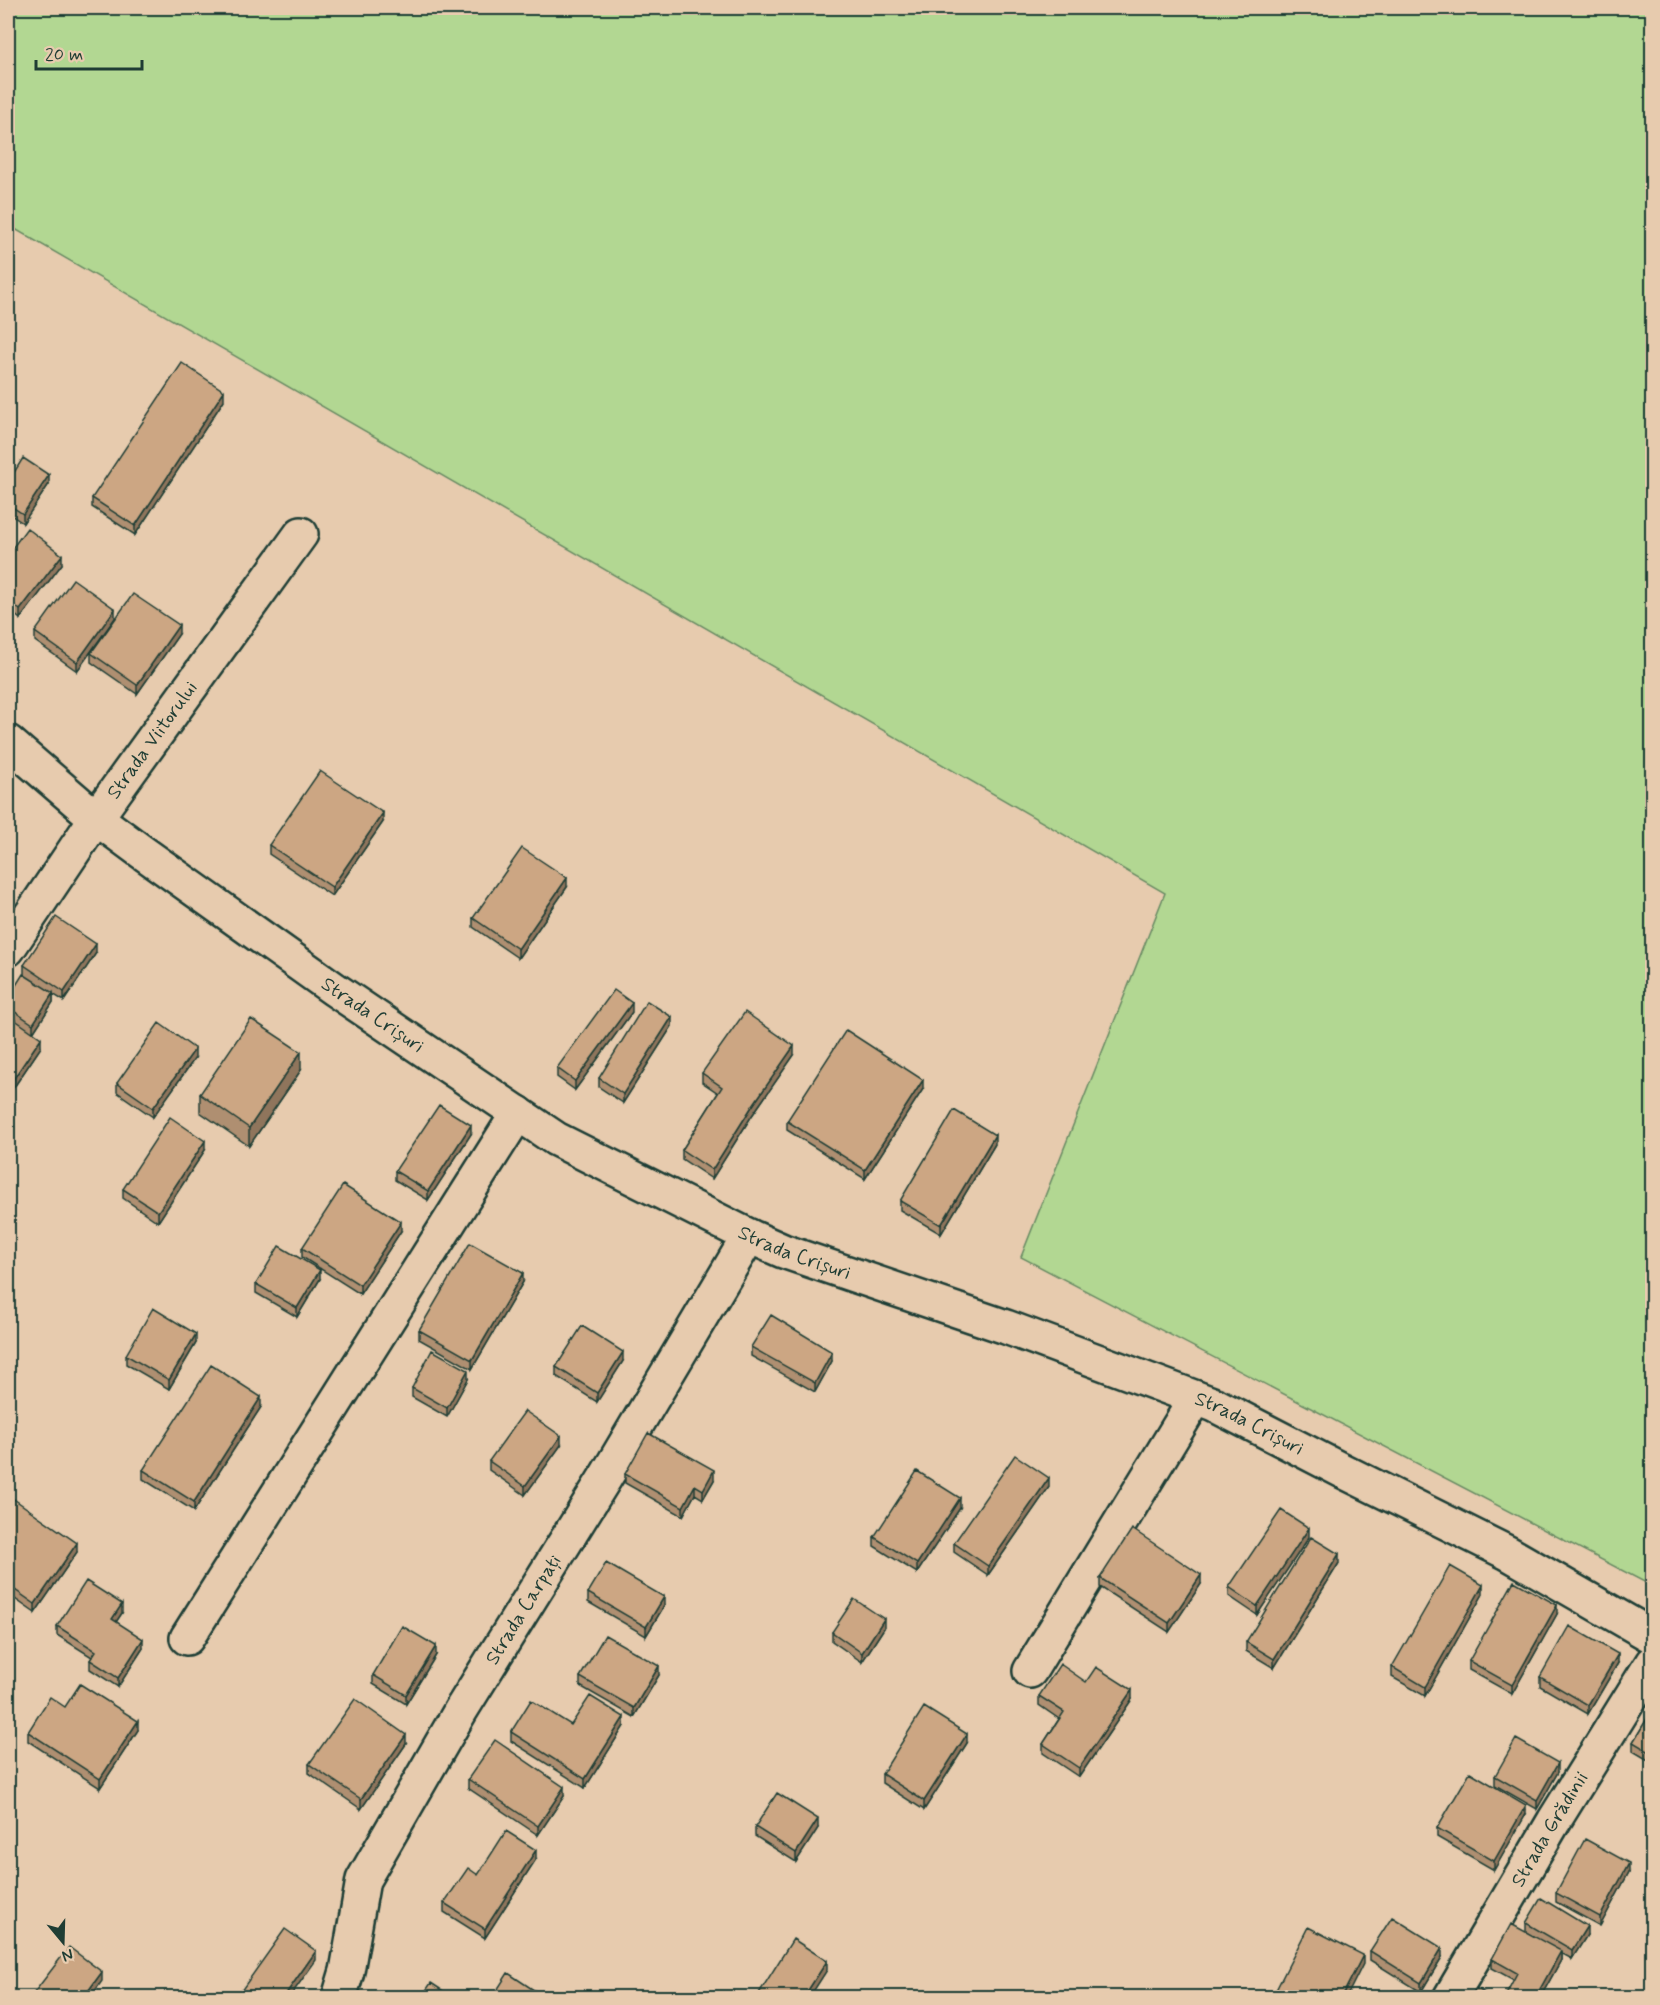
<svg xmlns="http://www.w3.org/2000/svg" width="1660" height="2005" font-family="Mynerve,sans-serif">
<rect width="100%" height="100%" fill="#e7cbae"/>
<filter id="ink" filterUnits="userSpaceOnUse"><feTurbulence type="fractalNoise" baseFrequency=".0167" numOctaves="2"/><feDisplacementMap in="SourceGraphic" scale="12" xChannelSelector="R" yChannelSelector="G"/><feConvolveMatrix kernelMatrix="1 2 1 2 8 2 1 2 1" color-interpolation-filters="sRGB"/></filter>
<g filter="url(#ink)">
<!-- green -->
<path fill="#b2d792" stroke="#688a63" stroke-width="1.5" d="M8,8H1652V1586L1021,1257L1165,893L8,225Z"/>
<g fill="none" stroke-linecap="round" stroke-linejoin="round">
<!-- street casing -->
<g stroke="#1f3d34" stroke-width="38">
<g id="street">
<path id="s1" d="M8,742L96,818L142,852L334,989L556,1139L749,1236L783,1251L1006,1327L1215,1405L1343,1471L1508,1553L1652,1636"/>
<path id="s2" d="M8,949L96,818L301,534"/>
<path d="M187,1638L518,1113"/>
<path d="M1030,1671L1196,1398"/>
<path id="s3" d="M339,1998L347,1971L363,1880L461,1710L605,1478L749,1236"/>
<path id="s4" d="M1450,1998L1554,1821L1652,1663"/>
</g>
</g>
<!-- street -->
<use href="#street" stroke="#e7cbae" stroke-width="33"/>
</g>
<!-- wall -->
<path fill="#af8f71" stroke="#1f3d34" stroke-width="1.5" d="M224,400L135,535L92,507V498Z
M8,482L49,484L23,523L8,513Z
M8,554L62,564L20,619L8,609Z
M115,618L77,671L35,641V632Z
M179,634L137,694L91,662V653Z
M383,822L332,896L269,854V845Z
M567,887L518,958L473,927V918Z
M96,953L64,1001L53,994V1002L33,1033L41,1047L8,1096V998L24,974V965Z
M632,1012L575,1090L557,1077V1068Z
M672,1026L623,1103L599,1087V1078Z
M794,1055L751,1117L712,1179L682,1159V1150L718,1093L702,1082V1073Z
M195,1058L153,1117L117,1092V1083Z
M301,1070L249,1146L200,1112V1094Z
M923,1089L865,1179L787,1130V1121Z
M471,1134L428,1200L395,1180V1171Z
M995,1144L941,1234L900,1210V1201Z
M205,1150L158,1222L123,1198V1189Z
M401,1231L360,1294L302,1257V1248Z
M320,1279L297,1317L256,1293V1284Z
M523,1282L472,1369L419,1339V1330Z
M196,1343L169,1389L126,1364V1355Z
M751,1347L832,1361L815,1392L751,1356Z
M623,1361L597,1402L556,1376V1367Z
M468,1379L447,1417L412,1397V1388Z
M261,1407L194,1511L143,1479V1470Z
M561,1445L525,1495L489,1470V1461Z
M625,1474L714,1480L703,1499L695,1494L683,1516L625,1483Z
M1049,1487L988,1575L954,1552V1543Z
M8,1495L77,1552L35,1613L8,1594Z
M960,1508L917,1573L874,1546V1537Z
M1309,1537L1257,1615L1229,1596V1587Z
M1339,1563L1274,1668L1246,1651V1642Z
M1100,1578L1201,1584L1169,1632L1100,1587Z
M588,1593L664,1606L646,1636L588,1602Z
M1483,1594L1425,1696L1392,1677V1667Z
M122,1613L116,1622L143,1648L118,1687L90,1669V1660L92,1657L57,1635V1626Z
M1557,1614L1512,1694L1469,1670V1661Z
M884,1628L862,1662L832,1641V1632Z
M436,1655L406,1704L373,1684V1675Z
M1618,1663L1588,1714L1540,1686V1677Z
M659,1675L634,1717L580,1686V1677Z
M1086,1682L1132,1699L1079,1777L1043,1753V1744L1059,1719L1039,1705V1696Z
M65,1707L138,1730L100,1788L28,1741V1732Z
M1653,1709V1763L1633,1751V1742Z
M571,1725L624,1726L585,1788L511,1741V1732Z
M967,1743L924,1810L882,1783V1774Z
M406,1744L361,1809L309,1773V1764Z
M1558,1772L1537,1809L1495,1785V1776Z
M468,1779L564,1796L538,1835L468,1788Z
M1526,1814L1494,1870L1437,1837V1828Z
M755,1827L818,1828L796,1862L755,1836Z
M536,1859L485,1938L444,1912V1903L478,1875Z
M1629,1872L1600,1926L1556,1902V1893Z
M1526,1923L1587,1935L1572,1959L1561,1953V1960L1540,1998H1504L1514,1980L1492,1968V1959L1534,1937L1526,1932Z
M1370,1951L1442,1957L1421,1992L1370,1960Z"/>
<!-- shaded-wall -->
<path fill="#8f745c" stroke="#1f3d34" stroke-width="1.5" d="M224,391V400L135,535V526Z
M49,475V484L23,523V514Z
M62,555V564L20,619V610Z
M115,609V618L77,671V662Z
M179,625V634L137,694V685Z
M383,813V822L332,896V887Z
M567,878V887L518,958V949Z
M96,944V953L64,1001V992Z
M53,993V1002L33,1033V1024Z
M632,1003V1012L575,1090V1081Z
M672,1017V1026L623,1103V1094Z
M41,1038V1047L8,1096V1087Z
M794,1046V1055L751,1117L712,1179V1170L751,1108Z
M195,1049V1058L153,1117V1108Z
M301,1052V1070L249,1146V1128Z
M923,1080V1089L865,1179V1170Z
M471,1125V1134L428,1200V1191Z
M995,1135V1144L941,1234V1225Z
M205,1141V1150L158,1222V1212Z
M401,1222V1231L360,1294V1285Z
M320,1270V1279L297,1317V1308Z
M523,1273V1282L472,1369V1360Z
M196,1334V1343L169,1389V1380Z
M623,1352V1361L597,1402V1393Z
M832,1352V1361L815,1392V1383Z
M468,1370V1379L447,1417V1408Z
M261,1397V1407L194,1511V1502Z
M561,1436V1445L525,1495V1486Z
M714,1470V1480L703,1499V1490Z
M1049,1478V1487L988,1575V1566Z
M695,1485V1494L683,1516V1507Z
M960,1498V1508L917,1573V1564Z
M1309,1528V1537L1257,1615V1606Z
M77,1543V1552L35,1613V1604Z
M1339,1554V1563L1274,1668V1659Z
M1201,1575V1584L1169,1632V1623Z
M1483,1585V1594L1425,1696V1687Z
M664,1597V1606L646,1636V1627Z
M122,1604V1613L112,1628V1619Z
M1557,1605V1614L1512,1694V1685Z
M884,1619V1628L862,1662V1653Z
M143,1639V1648L118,1687V1678Z
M436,1646V1655L406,1704V1695Z
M1618,1654V1663L1588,1714V1705Z
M659,1666V1675L634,1717V1708Z
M1132,1690V1699L1079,1777V1768Z
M624,1717V1726L585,1788V1779Z
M138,1721V1730L100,1788V1779Z
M967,1734V1743L924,1810V1801Z
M406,1735V1744L361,1809V1799Z
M1558,1763V1772L1537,1809V1800Z
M564,1787V1796L538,1835V1826Z
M1526,1805V1814L1494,1870V1861Z
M818,1819V1828L796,1862V1853Z
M536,1850V1859L485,1938V1929Z
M11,1856V1865L8,1870V1861Z
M1629,1863V1872L1600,1926V1917Z
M10,1917V1926L8,1929V1920Z
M1587,1926V1935L1572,1959V1950Z
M1442,1948V1957L1421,1992V1983Z
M316,1951V1960L289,1998H283Z
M1561,1951V1960L1540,1998H1535Z
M1363,1955V1964L1346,1998H1341Z
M827,1961V1970L809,1998H803Z
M102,1972V1981L90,1998H83Z"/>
<!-- building -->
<path fill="#cca683" stroke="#1f3d34" stroke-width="1.5" d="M182,363L224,391L135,526L92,498Z
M23,458L49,475L23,514L8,504V482Z
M27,528L62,555L20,610L8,600V554Z
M73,579L115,609L77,662L35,632Z
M133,594L179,625L137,685L91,653Z
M320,771L383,813L332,887L269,845Z
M522,848L567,878L518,949L473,918Z
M56,917L96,944L64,992L24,965Z
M23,974L53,993L33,1024L8,1007V998Z
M614,990L632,1003L575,1081L557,1068Z
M647,1001L672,1017L623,1094L599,1078Z
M745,1012L794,1046L751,1108L712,1170L682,1150L722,1087L702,1073Z
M8,1015L41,1038L8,1087Z
M251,1019L301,1052L249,1128L200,1094Z
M159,1023L195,1049L153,1108L117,1083Z
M846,1030L923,1080L865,1170L787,1121Z
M439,1105L471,1125L428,1191L395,1171Z
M954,1110L995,1135L941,1225L900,1201Z
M170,1117L205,1141L158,1212L123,1189Z
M343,1185L401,1222L360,1285L302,1248Z
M470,1243L523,1273L472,1360L419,1330Z
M279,1246L320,1270L297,1308L256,1284Z
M153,1308L196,1334L169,1380L126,1355Z
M771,1315L832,1352L815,1383L751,1347Z
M582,1326L623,1352L597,1393L556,1367Z
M432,1350L468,1370L447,1408L412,1388Z
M211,1365L261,1397L194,1502L143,1470Z
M525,1411L561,1436L525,1486L489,1461Z
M648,1433L714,1470L703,1490L695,1485L683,1507L625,1474Z
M1015,1455L1049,1478L988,1566L954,1543Z
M917,1471L960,1498L917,1564L874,1537Z
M8,1495L77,1543L35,1604L8,1585Z
M1281,1510L1309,1528L1257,1606L1229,1587Z
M1132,1529L1201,1575L1169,1623L1100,1578Z
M1311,1537L1339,1554L1274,1659L1246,1642Z
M606,1563L664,1597L646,1627L588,1593Z
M1450,1566L1483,1585L1425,1687L1392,1667Z
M86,1581L122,1604L112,1619L143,1639L118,1678L90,1660L96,1651L57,1626Z
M1514,1581L1557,1605L1512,1685L1469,1661Z
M854,1599L884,1619L862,1653L832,1632Z
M402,1626L436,1646L406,1695L373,1675Z
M1569,1626L1618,1654L1588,1705L1540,1677Z
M605,1635L659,1666L634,1708L580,1677Z
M1060,1664L1086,1682L1096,1667L1132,1690L1079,1768L1043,1744L1064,1712L1039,1696Z
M80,1684L138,1721L100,1779L28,1732L50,1697L65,1707Z
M590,1696L624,1717L585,1779L511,1732L531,1700L571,1725Z
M355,1699L406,1735L361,1799L309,1764Z
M924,1707L967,1734L924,1801L882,1774Z
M1653,1709V1754L1633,1742Z
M1516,1739L1558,1763L1537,1800L1495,1776Z
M495,1740L564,1787L538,1826L468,1779Z
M1470,1772L1526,1805L1494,1861L1437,1828Z
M777,1793L818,1819L796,1853L755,1827Z
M506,1831L536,1850L485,1929L444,1903L468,1868L478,1875Z
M1585,1839L1629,1863L1600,1917L1556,1893Z
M8,1853L11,1856L8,1861Z
M1541,1898L1587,1926L1572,1950L1526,1923Z
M1392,1917L1442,1948L1421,1983L1370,1951Z
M1511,1924L1561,1951L1535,1998H1504L1517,1973L1492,1959Z
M1308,1927L1363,1955L1341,1998H1272Z
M285,1929L316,1951L283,1998H236Z
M793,1939L827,1961L803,1998H756Z
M69,1947L102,1972L83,1998H30Z
M508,1973L546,1998H492Z
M431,1983L454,1998H421Z
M1476,1988L1493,1998H1471Z"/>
</g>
<g text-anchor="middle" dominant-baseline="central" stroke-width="4.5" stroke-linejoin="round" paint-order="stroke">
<!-- street labels -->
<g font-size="20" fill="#1f3d34" stroke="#e7cbae">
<text stroke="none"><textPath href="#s2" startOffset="254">Strada Viitorului</textPath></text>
<text stroke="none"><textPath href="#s1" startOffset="456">Strada Crișuri</textPath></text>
<text stroke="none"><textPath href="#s1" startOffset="942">Strada Crișuri</textPath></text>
<text stroke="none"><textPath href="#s1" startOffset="1428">Strada Crișuri</textPath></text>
<text stroke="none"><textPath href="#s3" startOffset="435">Strada Carpați</textPath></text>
<text stroke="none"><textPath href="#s4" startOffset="196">Strada Grădinii</textPath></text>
</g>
</g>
<!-- margin -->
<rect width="1660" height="2005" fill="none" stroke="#e7cbae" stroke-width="30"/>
<rect x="15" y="15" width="1630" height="1975" fill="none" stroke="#1f3d34" stroke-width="2" filter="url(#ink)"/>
<!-- north arrow -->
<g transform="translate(63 1942) rotate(161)" stroke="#e7cbae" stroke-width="4.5" paint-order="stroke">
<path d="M0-4.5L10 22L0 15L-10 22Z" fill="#1f3d34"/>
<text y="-9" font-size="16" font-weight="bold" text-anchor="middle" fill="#1f3d34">N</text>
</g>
<!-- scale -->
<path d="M36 60v9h106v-9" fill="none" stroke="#1f3d34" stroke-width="3"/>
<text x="45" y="60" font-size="18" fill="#1f3d34" stroke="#e7cbae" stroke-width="4.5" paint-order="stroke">20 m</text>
</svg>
